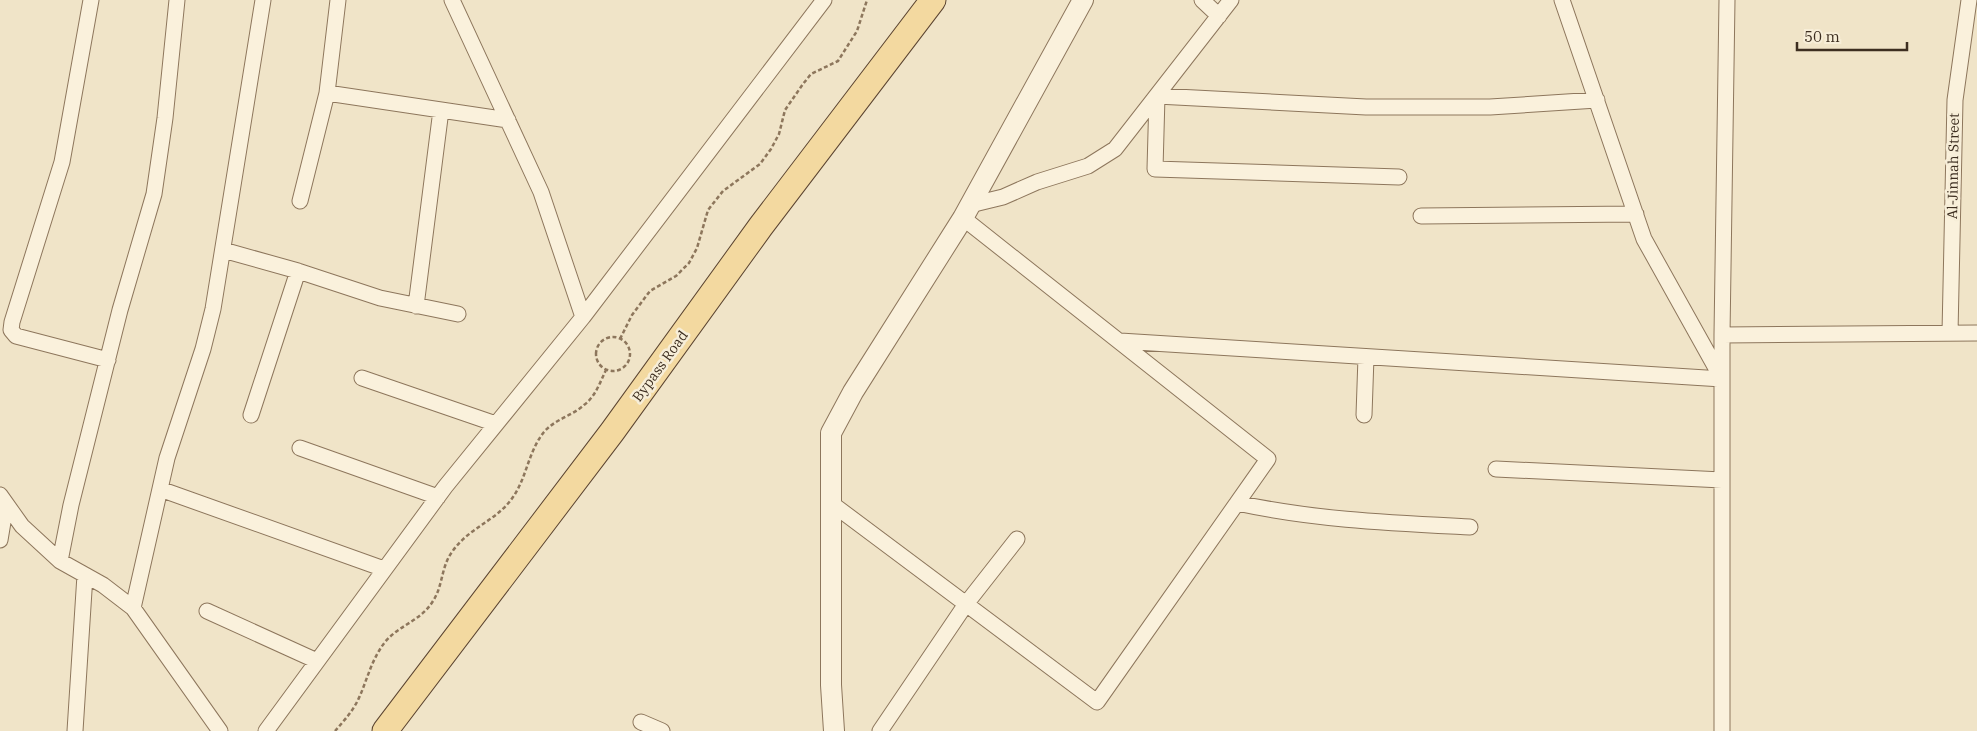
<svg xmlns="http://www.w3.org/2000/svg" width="1977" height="731" font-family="'IBM Plex Serif',serif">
<rect width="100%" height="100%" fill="#f0e4c8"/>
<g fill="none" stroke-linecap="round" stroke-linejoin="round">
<!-- minor casing -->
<g stroke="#8d765c" stroke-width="17">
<path id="minor" d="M91,0L62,162L12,322L11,330L16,336L108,360
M452,0L541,192L583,317
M1202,0L1219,16
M1562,0L1644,239L1721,377
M327,93L508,120
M1399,177L1155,169L1157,96L1366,107H1490L1597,100
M300,201L327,93L338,0
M970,205L1003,197L1037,182L1088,166L1115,149L1231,0
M1421,216L1636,214
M223,250L298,271L380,298L458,314
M416,306L441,110
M1950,333L1955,100L1969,0
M1722,335L1977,333
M1120,341L1722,379
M362,378L496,424
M251,415L298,271
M1364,415L1366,357
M300,448L438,497
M1496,469L1722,480
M160,489L384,569
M0,495L22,526L60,561L103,585L133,608L220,731
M831,503L1097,702L1268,459L963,218
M1237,503C1315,520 1391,523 1470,527
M0,540L6,504
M60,561L71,505L120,310L154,194L165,118L177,0
M133,608L167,458L203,349L213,309L263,0
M207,611L317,661
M641,722L662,731
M75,731L85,575
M266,731L445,487L583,317L824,0
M880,731L966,604L1017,539
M1722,731V335L1727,0"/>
</g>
<!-- tertiary casing -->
<g stroke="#8d765c" stroke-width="22">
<path id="tertiary" d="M834,731L831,685V433L853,392L963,218L1083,0"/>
</g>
<!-- primary casing -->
<g stroke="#5b4430" stroke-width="27">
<path id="primary" d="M385,731L612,432L761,226L933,0"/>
</g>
<!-- path -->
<path stroke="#8d765c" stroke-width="2.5" stroke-dasharray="4 2.5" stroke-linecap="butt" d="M596 354a17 17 0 1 1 34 0a17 17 0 1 1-34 0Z
M620,339L632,315L650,291L676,276L689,263L697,248L708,210L723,191L760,164L771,149L779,134L785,110L803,84L811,74L838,61L857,31L867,0
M335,731C343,722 352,712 358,700C367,681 371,660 385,642C399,625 421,621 433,601C443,586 441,567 452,552C469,527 497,521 513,497C527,477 528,452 544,432C555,419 572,416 584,405C596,396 600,382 606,370"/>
<!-- minor -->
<use href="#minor" stroke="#faf1dc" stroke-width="15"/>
<!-- tertiary -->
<use href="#tertiary" stroke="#faf1dc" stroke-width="20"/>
<!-- primary -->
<use href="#primary" stroke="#f3d9a0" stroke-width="25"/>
</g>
<g text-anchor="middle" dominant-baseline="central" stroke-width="5" stroke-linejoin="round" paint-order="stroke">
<!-- street labels -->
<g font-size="14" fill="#3d2e20" stroke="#f7eed8">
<text transform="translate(1953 166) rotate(-89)">Al-Jinnah Street</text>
<text transform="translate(660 366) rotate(-54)">Bypass Road</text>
</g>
</g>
<!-- scale -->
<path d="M1797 42v8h110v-8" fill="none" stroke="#3d2e20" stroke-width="2.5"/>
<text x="1804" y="42" font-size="15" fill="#3d2e20" stroke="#f7eed8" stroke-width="4" paint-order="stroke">50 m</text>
</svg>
